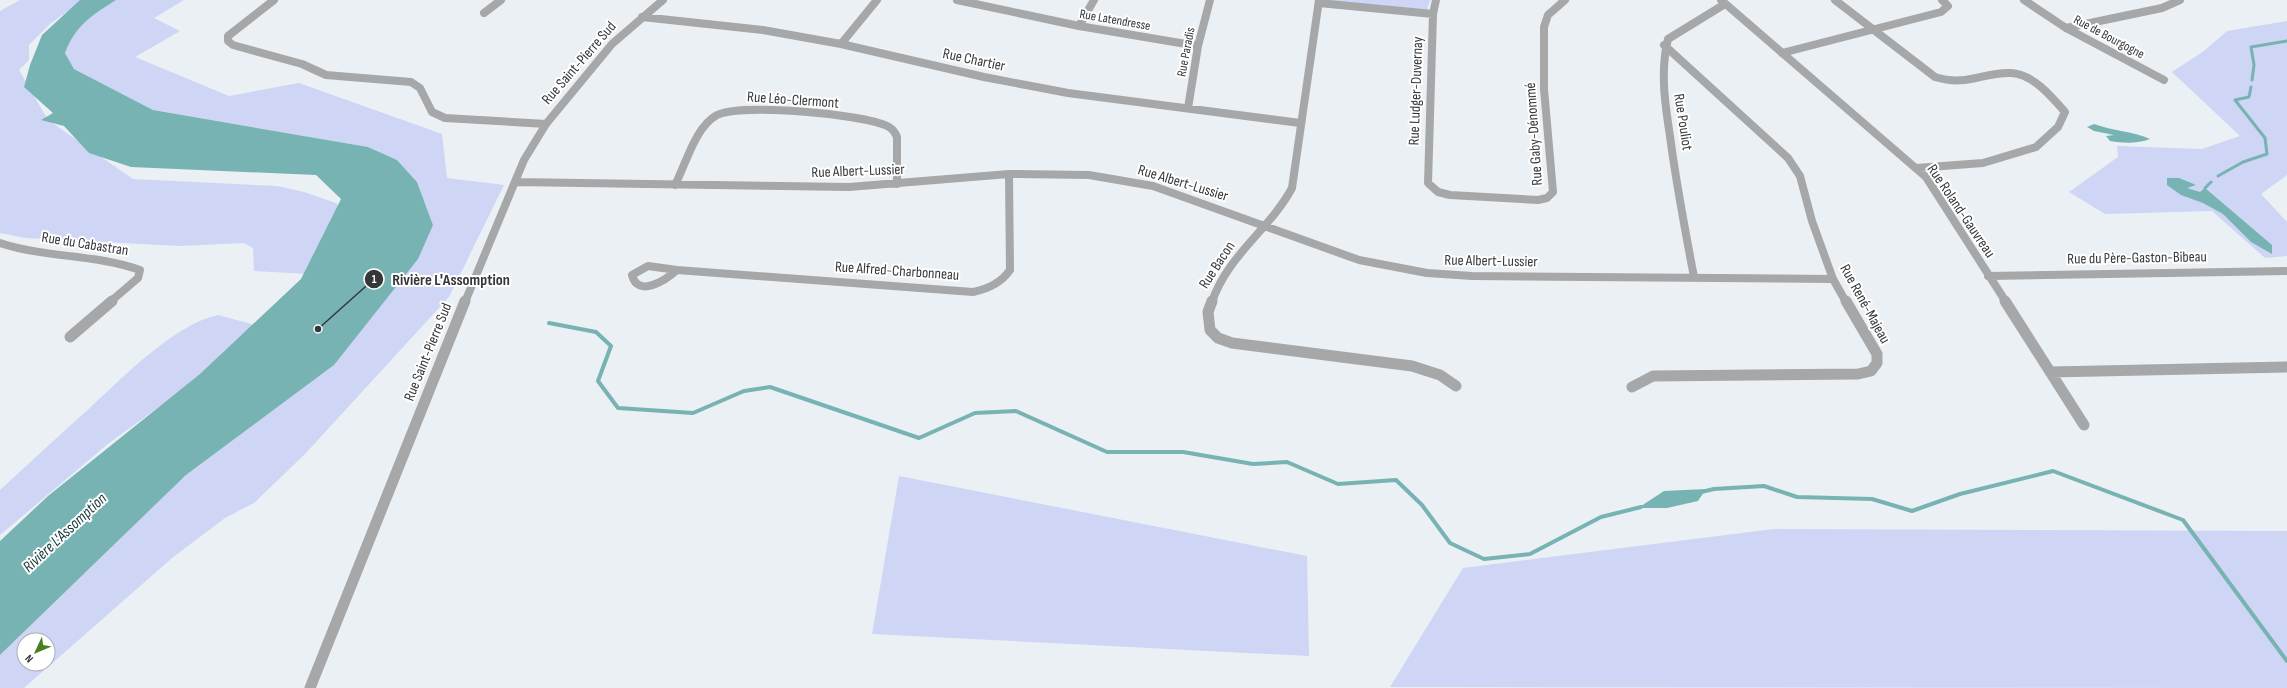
<svg xmlns="http://www.w3.org/2000/svg" width="2287" height="688" font-family="'Sofia Sans Condensed',sans-serif">
<rect width="100%" height="100%" fill="#ebf0f4"/>
<!-- green -->
<path fill="#ced5f5" fill-rule="evenodd" d="M20,0H84L51,23L29,45V60L19,70L48,120L133,179L277,186L304,192L336,203L349,216L309,274L254,271L253,248L244,243L180,246L26,238L0,233V11Z
M116,0H184L154,18L180,31L135,57L229,96L299,83L442,134L447,178L504,185L449,297L305,454L254,503L225,518L172,558L24,688H0V655L186,475L334,365L433,225L417,182L397,160L368,147L153,110L74,69L65,53C76,25 91,16 116,0ZM24,640H48V664H24Z
M1325,0H1430L1427,10Z
M2287,21V175L2261,194L2287,222V256L2265,258L2212,211L2105,214L2069,192L2118,157L2117,146L2202,149L2240,136L2172,72L2204,51L2227,31Z
M218,315L255,325L193,382L109,443L0,535V490C30,462 60,435 91,407C123,377 175,324 218,315Z
M899,476L1307,556L1309,656L872,634Z
M1774,529L2287,531V688L1390,687L1463,568Z"/>
<!-- water -->
<path fill="#78b3b3" d="M80,0H116C91,16 76,25 65,53L74,69L153,110L368,147L397,160L417,182L433,225L418,259L334,365L186,475L0,655V541L48,496L200,374L301,279L341,199L316,175L131,167L89,153L64,126L41,120L53,113L24,87L30,65L42,35Z
M2094,124C2113,131 2132,131 2150,139C2137,144 2123,143 2110,141L2106,136L2114,135L2094,131L2087,127Z
M2167,178H2179L2196,185L2187,188L2200,192L2205,188L2272,245V254L2251,242L2223,214L2203,203L2181,195L2167,185Z
M1706,489L1698,501L1667,508H1638L1664,491Z"/>
<g fill="none" stroke-linecap="round" stroke-linejoin="round">
<!-- stream-far1 -->
<path stroke="#78b3b3" stroke-width="3" d="M2252,80L2254,65L2251,47L2287,41
M2218,176L2243,162L2267,154L2265,138L2235,100L2249,97L2251,87
M2205,188L2211,182"/>
<!-- stream -->
<path stroke="#78b3b3" stroke-width="4" d="M549,323L596,332L611,346L598,381L618,408L693,413L744,391L770,387L919,438L975,413L1016,411L1107,452H1183L1253,464L1287,462L1338,484L1396,480L1422,505L1450,543L1484,559L1530,554L1601,517L1641,507
M1701,492L1714,489L1764,486L1797,497L1872,499L1912,511L1960,494L2053,471L2183,520L2287,661"/>
<!-- minor-far1 -->
<path stroke="#a5a7a9" stroke-width="8" d="M274,0L228,36V41L233,45L302,64L326,75L411,82L420,88L432,112L445,118L546,124
M957,0L1079,26L1198,46
M1436,0L1433,14L1428,183L1438,192L1450,195L1538,200L1547,198L1553,192L1544,89V27L1548,15L1565,0
M1721,0L1926,177L2006,302
M1835,0L1935,77C1969,87 1981,72 2011,73C2033,74 2052,97 2065,112L2058,127L2036,147L1983,163L1916,168
M2024,0L2066,28L2164,80
M1319,3L1433,14
M484,13L501,0
M642,17L763,30L841,44L984,77L1068,93L1300,123
M1079,26L1094,0
M2066,28L2162,8L2180,0
M841,44L877,0
M1664,45L1788,158L1800,176L1812,221L1833,279L1846,302
M1782,53L1941,12L1948,6L1942,0
M1188,108L1198,46L1210,0
M515,182L849,187L1009,174L1089,175L1153,186L1359,260L1427,273L1472,276L1833,279
M675,185C686,164 695,127 717,115C741,103 862,114 887,126C892,128 895,132 897,137V184
M0,243C46,258 95,254 140,270L138,278L110,302
M648,266L677,270C667,279 638,299 632,275Z
M677,270L973,292C988,289 1001,283 1010,270L1009,174
M1988,276L2287,271
M1694,277C1685,230 1676,183 1670,136C1665,104 1660,71 1668,39L1725,4
M465,302L524,160L546,124L612,44L663,0
M1212,302C1227,256 1270,229 1292,188L1319,0"/>
<!-- minor -->
<path stroke="#a5a7a9" stroke-width="11" d="M1212,301L1208,312L1210,330L1218,338L1232,343L1412,366L1440,375L1456,386
M2005,301L2084,425
M70,337L112,301
M2050,372L2287,367
M1632,387L1653,376L1858,374L1871,371L1877,363V354L1846,301
M310,688L465,301"/>
</g>
<g text-anchor="middle" dominant-baseline="central" stroke-width="4" stroke-linejoin="round" paint-order="stroke">
<!-- far-street labels -->
<g font-size="13" fill="#353739" stroke="#fff">
<text transform="translate(1115 20) rotate(10)">Rue Latendresse</text>
<text transform="translate(2109 37) rotate(28)">Rue de Bourgogne</text>
<text transform="translate(1186 52) rotate(-79)">Rue Paradis</text>
</g>
<!-- street labels -->
<g font-size="15" fill="#353739" stroke="#fff">
<text transform="translate(974 60) rotate(12)">Rue Chartier</text>
<text transform="translate(579 63) rotate(-49)">Rue Saint-Pierre Sud</text>
<text transform="translate(1416 91) rotate(-88)">Rue Ludger-Duvernay</text>
<text transform="translate(793 100) rotate(4)">Rue Léo-Clermont</text>
<text transform="translate(1683 122) rotate(81)">Rue Pouliot</text>
<text transform="translate(1534 134) rotate(-94)">Rue Gaby-Dénommé</text>
<text transform="translate(858 171) rotate(-2)">Rue Albert-Lussier</text>
<text transform="translate(1183 183) rotate(17)">Rue Albert-Lussier</text>
<text transform="translate(1961 211) rotate(56)">Rue Roland-Gauvreau</text>
<text transform="translate(85 244) rotate(9)">Rue du Cabastran</text>
<text transform="translate(2137 258) rotate(-1)">Rue du Père-Gaston-Bibeau</text>
<text transform="translate(1491 261) rotate(1)">Rue Albert-Lussier</text>
<text transform="translate(1217 265) rotate(-57)">Rue Bacon</text>
<text transform="translate(897 271) rotate(4)">Rue Alfred-Charbonneau</text>
<text transform="translate(1865 304) rotate(61)">Rue René-Majeau</text>
<text transform="translate(428 352) rotate(-68)">Rue Saint-Pierre Sud</text>
</g>
<!-- water labels -->
<g font-size="16" font-style="italic" fill="#173636" stroke="#fff">
<text transform="translate(65 533) rotate(-43)">Rivière L'Assomption</text>
</g>
</g>
<!-- callouts -->
<path fill="none" stroke="#353739" stroke-width="1.5" d="M318 329L374 279"/>
<g fill="#353739" stroke="#fff" stroke-width="1.5">
<circle cx="318" cy="329" r="4"/>
<circle cx="374" cy="279" r="10"/>
</g>
<g font-size="12" text-anchor="middle" font-weight="bold" fill="#fff">
<text x="374" y="283">1</text>
</g>
<g font-size="16" text-anchor="middle" font-weight="bold" fill="#353739" stroke="#fff" stroke-width="4" stroke-linejoin="round" paint-order="stroke">
<text x="451" y="285">Rivière L'Assomption</text>
</g>
<!-- north arrow -->
<g transform="translate(36 652) rotate(226)"><circle r="19" fill="#ffffff" stroke="#aeafb0"/>
<path d="M0-3L7 15L0 10L-7 15Z" fill="#45811e"/>
<text y="-6" font-size="11" font-weight="bold" text-anchor="middle" fill="#353739">N</text>
</g>
</svg>
